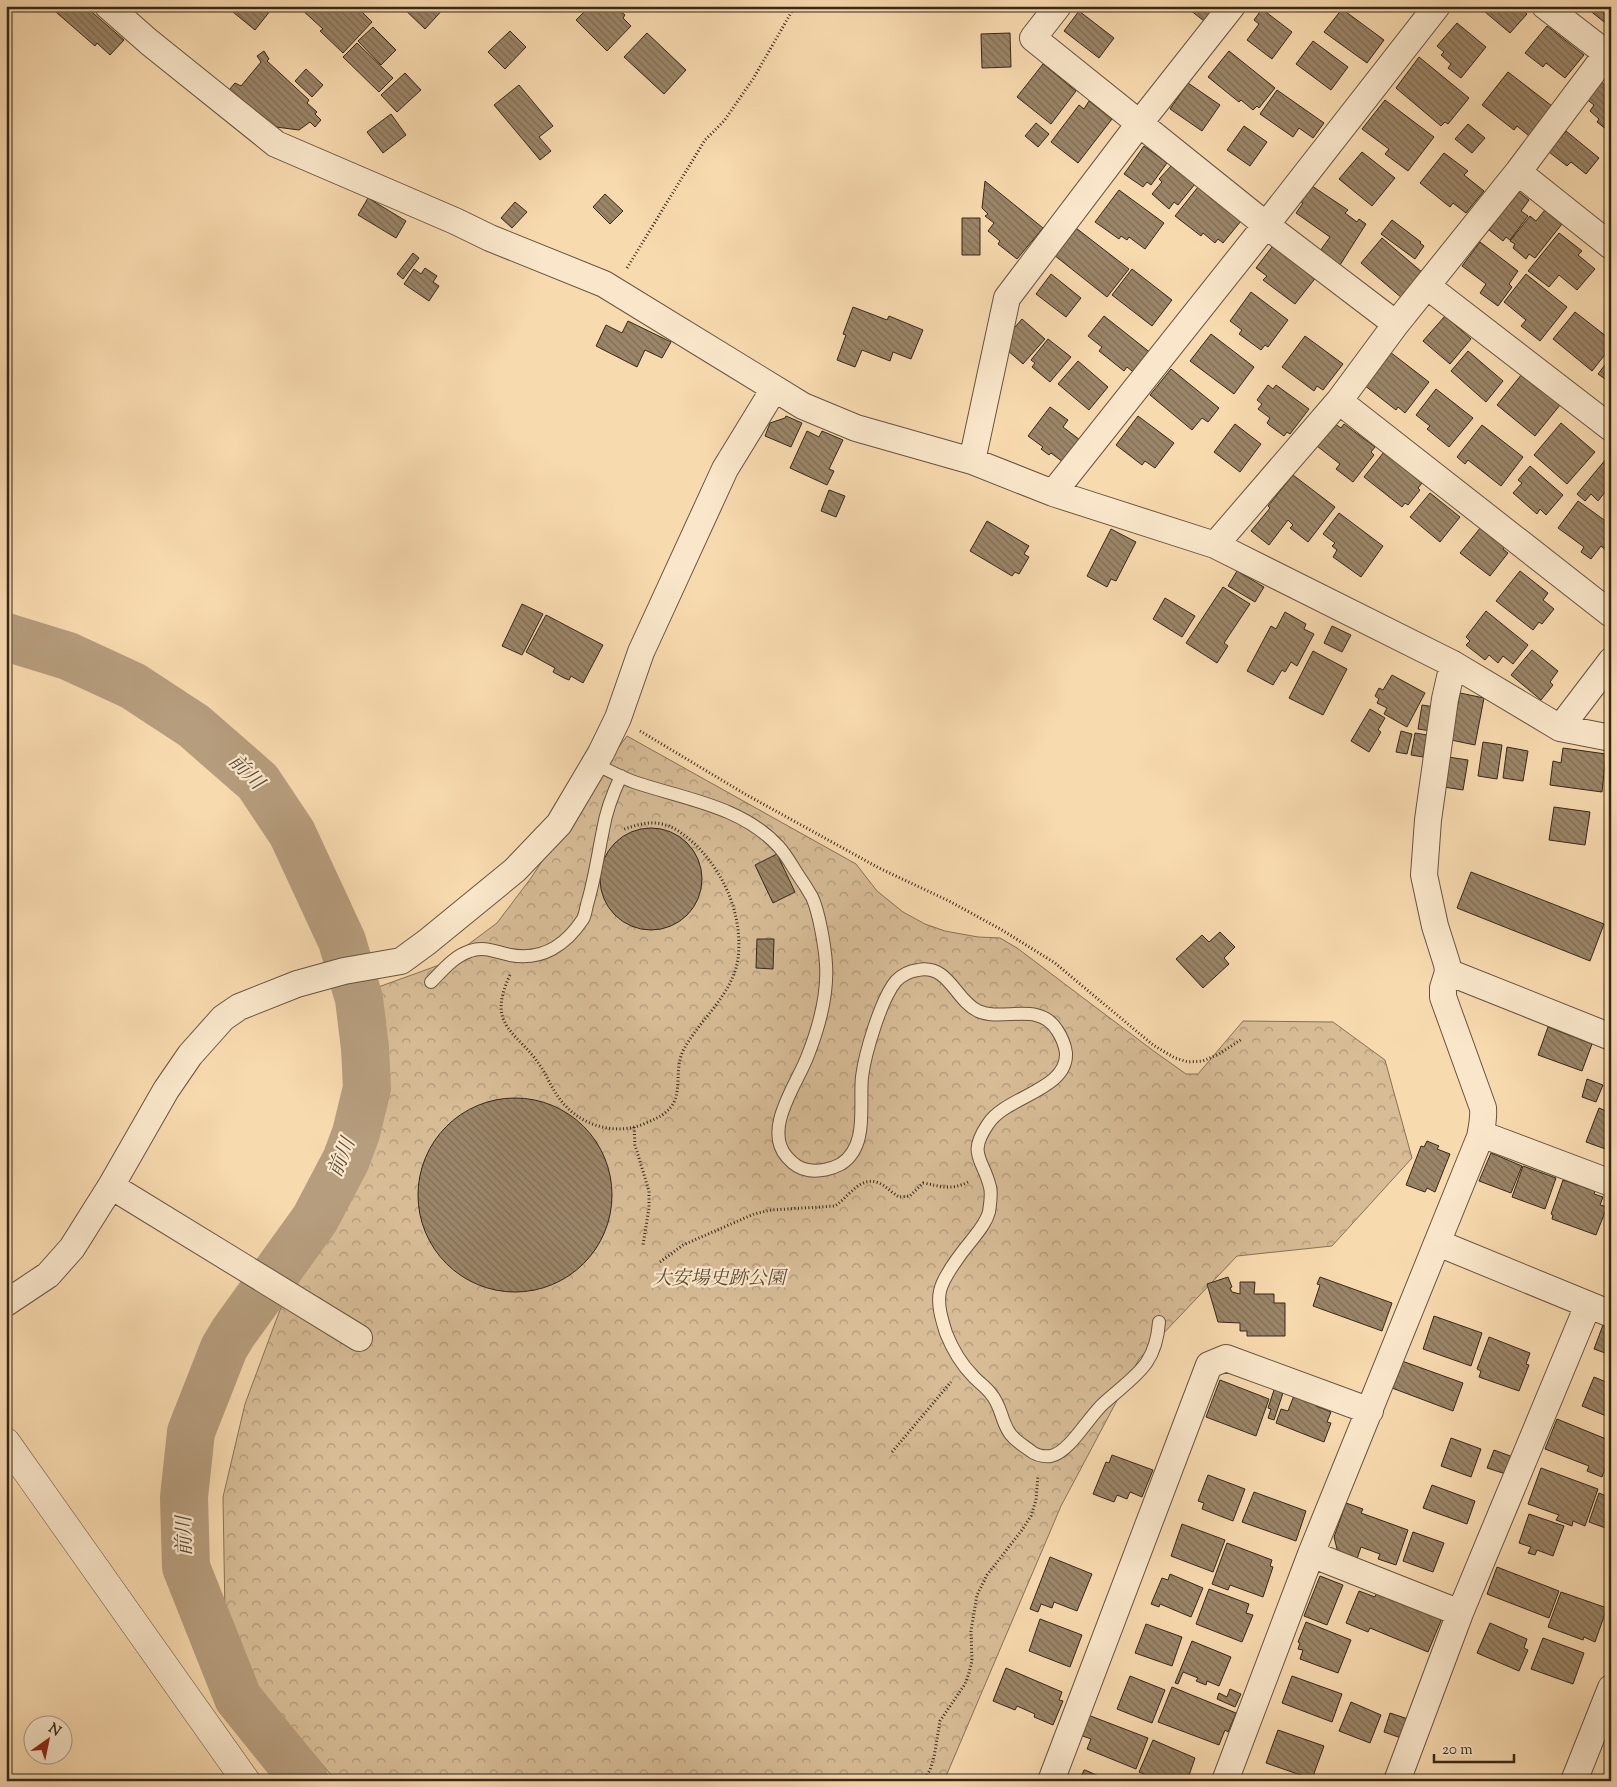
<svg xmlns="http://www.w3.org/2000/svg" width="1617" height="1787" font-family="'Sorts Mill Goudy','Noto Serif JP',serif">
<defs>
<pattern id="park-crowns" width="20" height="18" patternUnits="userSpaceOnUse" patternTransform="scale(1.25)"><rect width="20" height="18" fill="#d7bc96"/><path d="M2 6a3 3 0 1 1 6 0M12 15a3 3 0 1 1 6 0" fill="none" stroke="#af997a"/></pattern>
<pattern id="building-back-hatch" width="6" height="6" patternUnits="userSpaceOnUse" patternTransform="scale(1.25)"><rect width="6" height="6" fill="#9b8568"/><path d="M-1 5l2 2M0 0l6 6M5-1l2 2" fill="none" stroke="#7f6d55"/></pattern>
</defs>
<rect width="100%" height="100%" fill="#f8daaf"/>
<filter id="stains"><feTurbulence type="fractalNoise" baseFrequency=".004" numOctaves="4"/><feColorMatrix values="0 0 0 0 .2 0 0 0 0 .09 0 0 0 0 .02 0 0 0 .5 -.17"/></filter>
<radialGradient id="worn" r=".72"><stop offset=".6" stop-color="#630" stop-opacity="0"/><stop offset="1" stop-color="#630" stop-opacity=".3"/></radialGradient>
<!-- park -->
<path fill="url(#park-crowns)" stroke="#867258" d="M627,736L856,864L877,891L903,912L925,924L945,931L978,937L1000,938L1017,948L1155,1052L1186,1074H1198L1243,1021L1333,1022L1385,1060L1412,1158L1332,1246L1237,1256L1139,1359L1061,1506L944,1781H336L256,1685L225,1615L223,1497L245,1404L306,1240L357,1049L370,990L442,964L497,923L531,878L601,771Z"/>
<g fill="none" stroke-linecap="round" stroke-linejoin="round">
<!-- river -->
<path stroke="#b69d7d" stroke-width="48" d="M6,637L68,656L133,686L194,726L258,782L292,833L342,941L359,999L365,1048L367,1088L356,1133L346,1160L315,1219L233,1333L224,1348L191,1432L184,1497L186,1567L238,1698L305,1781"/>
</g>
<!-- building -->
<path fill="url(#building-back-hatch)" stroke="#36281b" d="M49,6H85L124,40L110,55L97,43L95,46Z
M230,6H274L255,30L233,12L234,10Z
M303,6H356L372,22L343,53L320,31L323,29L301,9Z
M401,6H446L425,29Z
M590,6H615L625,15L623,18L631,26L607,51L576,20Z
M1185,6H1216L1204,21Z
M1478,6H1517L1527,14L1510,33Z
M1584,6H1611V21L1608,25Z
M1262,9L1292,32L1272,59L1247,40L1259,24L1254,20Z
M1342,9L1384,40L1367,63L1324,32Z
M1079,11L1114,38L1099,58L1064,31Z
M1457,23L1486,47L1461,78L1448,68L1451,64L1441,55L1444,52L1437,46Z
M1547,26L1584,55L1565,78L1546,63L1543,67L1525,53Z
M373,27L396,50L381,65L358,41Z
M510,31L526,47L505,69L488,52Z
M647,33L686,70L664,94L624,57Z
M1010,33L1011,67L982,68L981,34Z
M1313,41L1348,67L1331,90L1296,64Z
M357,43L393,78L379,92L343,57Z
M264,51L269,59L267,61L309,100L307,103L317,112L315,114L321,120L315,127L310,122L299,130L276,127L238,103L229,90L235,83L241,86L261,62L257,56Z
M1229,51L1275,88L1259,108L1257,106L1253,110L1241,100L1239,102L1208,77Z
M1419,57L1469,98L1448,124L1445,122L1441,126L1396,88Z
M1043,64L1076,91L1051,124L1017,97Z
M306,69L323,85L312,97L295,81Z
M1508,72L1552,106L1529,136L1517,126L1514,130L1482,105Z
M405,73L421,90L397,112L381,95Z
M1600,81L1611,90V133L1597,122L1599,119L1590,111L1594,105L1585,98Z
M1188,83L1220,105L1202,131L1170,109Z
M519,85L553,126L539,137L551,151L540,160L494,105Z
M1277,90L1324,123L1313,138L1299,128L1293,137L1260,114Z
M1385,100L1434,137L1408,171L1385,154L1389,149L1362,129Z
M1089,101L1112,119L1078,163L1051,142L1079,105L1084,109Z
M391,114L406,135L383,153L367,132Z
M1036,123L1049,134L1038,147L1025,136Z
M1468,124L1485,138L1472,153L1455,139Z
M1244,126L1267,142L1250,166L1227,150Z
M1566,131L1599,158L1586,174L1571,162L1567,166L1549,152Z
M1144,146L1167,163L1151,185L1147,182L1143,187L1124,174Z
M1362,152L1395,178L1372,206L1339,179Z
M1444,153L1468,171L1464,175L1484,191L1466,213L1453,203L1450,207L1420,183Z
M1172,165L1195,184L1178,205L1174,202L1169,209L1152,194L1162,182L1159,179Z
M985,181L1043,228L1017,259L998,244L1000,241L988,231L994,223L985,216L988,214L982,208Z
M1312,186L1348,210L1345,213L1357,222L1359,219L1366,224L1340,265L1320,251L1330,237L1296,213L1303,203L1301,202Z
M1198,187L1241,221L1223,243L1218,239L1215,243L1203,233L1201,236L1175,216Z
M1514,188L1529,200L1521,211L1528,216L1510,240L1506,237L1503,241L1489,230L1492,226L1488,223Z
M1119,190L1164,223L1145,249L1129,237L1127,240L1121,236L1119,239L1095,222Z
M605,194L623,211L610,224L593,207Z
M368,198L406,221L396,238L358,215Z
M515,202L527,212L512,228L501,218Z
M1545,210L1562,224L1535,258L1529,254L1526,259L1513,248L1515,244L1510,241L1530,216L1536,221Z
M962,218H980V255H962Z
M1392,220L1421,242L1420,243L1424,246L1415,259L1381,234Z
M1076,228L1129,269L1107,297L1054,255Z
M1559,233L1582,251L1578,255L1595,269L1577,290L1559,275L1549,287L1528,271Z
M1382,238L1423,273L1402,298L1361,263Z
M1480,242L1518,271L1509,284L1512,287L1498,306L1480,293L1486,284L1462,266Z
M1275,243L1317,276L1295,304L1263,280L1267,276L1256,268Z
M413,253L419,258L403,279L397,274Z
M425,268L437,276L433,282L439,286L429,301L404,284L414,269L421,274Z
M1132,269L1172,300L1152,326L1112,295Z
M1051,274L1081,298L1066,317L1036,294Z
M1526,274L1567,307L1540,341L1521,326L1526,320L1504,302Z
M1251,292L1288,320L1268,347L1265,345L1261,350L1239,334L1242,330L1230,321Z
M853,307L887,320L889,316L923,330L911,359L893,352L890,361L862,350L855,367L837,360L846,335L843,334Z
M1575,312L1611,340V347L1592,371L1553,339Z
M1104,316L1152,354L1136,374L1127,367L1124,371L1099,351L1102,347L1088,336Z
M1445,316L1471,339L1450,364L1423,341Z
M1022,319L1045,339L1023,364L1006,349L1008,335Z
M628,321L671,342L662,358L645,350L637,367L596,346L606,325L622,333Z
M1211,334L1254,367L1234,394L1190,361Z
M1305,336L1343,364L1323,390L1317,386L1314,391L1282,367Z
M1048,339L1071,357L1050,382L1032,367L1035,363L1031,360Z
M1468,351L1503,381L1486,402L1451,371Z
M1390,352L1429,382L1405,413L1398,407L1396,410L1364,385Z
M1611,357V383L1598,374Z
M1078,361L1108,387L1089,410L1058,384Z
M1171,369L1219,408L1208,422L1202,418L1192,430L1150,395Z
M1522,374L1560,405L1535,436L1497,405Z
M1268,385L1273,389L1276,385L1309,409L1290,434L1287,432L1284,436L1269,425L1267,423L1270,418L1258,409L1262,404L1257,400Z
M1436,389L1473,418L1449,447L1427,429L1430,426L1416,415Z
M1050,407L1068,420L1063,427L1080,440L1063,462L1051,453L1049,455L1041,449L1043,447L1028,436Z
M786,416L802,423L791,447L765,436L770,423L785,418Z
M1138,416L1174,443L1155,468L1145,461L1142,465L1116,445Z
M1561,423L1595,452L1567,484L1534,455Z
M1235,424L1261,444L1240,472L1214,452Z
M1335,424L1341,428L1344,424L1375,447L1371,452L1374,455L1353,482L1336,469L1340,464L1317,446Z
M1482,425L1523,457L1501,486L1468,460L1465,464L1457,457Z
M807,431L819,437L822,431L843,440L829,469L834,471L827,485L790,468Z
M1384,452L1422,483L1418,488L1420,490L1408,505L1405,503L1402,507L1364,477Z
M1611,453V489L1609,487L1598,501L1591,494L1585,501L1577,494Z
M1530,466L1563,495L1546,515L1540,509L1537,514L1513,493L1522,483L1518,480Z
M1293,475L1335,507L1308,542L1290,528L1293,525L1288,520L1269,545L1251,531L1270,508L1268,506Z
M829,490L845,496L836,517L821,511Z
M1430,493L1460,517L1440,542L1410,517Z
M1578,501L1611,525V545L1607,551L1601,546L1591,559L1581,552L1584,547L1558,528Z
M1339,513L1383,546L1361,577L1333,557L1337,550L1332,546L1335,543L1323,534Z
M987,521L1029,546L1024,554L1029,557L1019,574L1015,572L1012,576L970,551Z
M1481,527L1505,546L1503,549L1508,553L1490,576L1460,553Z
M1111,529L1136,542L1116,581L1111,579L1107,587L1087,576Z
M1237,571L1264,587L1255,602L1228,586Z
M1520,571L1548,593L1543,600L1554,609L1542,624L1539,622L1533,630L1496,601Z
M1223,587L1250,604L1224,643L1228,646L1217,663L1186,643Z
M1165,598L1195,616L1182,637L1153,619Z
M522,604L543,614L522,655L502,646Z
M1486,611L1528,645L1513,664L1503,656L1498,663L1489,655L1485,660L1466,645L1470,641L1466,637Z
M1285,612L1306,624L1304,629L1314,634L1297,666L1291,662L1285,672L1282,670L1273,685L1247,671L1271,626L1276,629Z
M546,615L603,645L583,683L571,676L569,680L564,678L553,672L555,668L526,652Z
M1332,626L1351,635L1342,652L1324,643Z
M1532,650L1558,671L1550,682L1553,685L1541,700L1511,675Z
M1313,651L1347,669L1323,715L1289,698Z
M1392,675L1425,693L1407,727L1384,714L1387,708L1377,703L1379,699L1375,696L1379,688L1383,690Z
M1460,693L1484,698L1475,745L1451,740Z
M1422,705L1435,707L1431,731L1418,729Z
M1370,709L1385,718L1378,730L1381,732L1369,752L1351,741Z
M1401,731L1412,734L1407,754L1396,752Z
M1415,733L1427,735L1423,757L1411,755Z
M1483,742L1502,745L1497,779L1478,776Z
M1507,747L1528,751L1523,781L1503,778Z
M1563,748L1606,754L1602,792L1550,785L1553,761L1561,763Z
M1448,757L1468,760L1463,790L1444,787Z
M1554,807L1590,812L1585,845L1549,840Z
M600 879a51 51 0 1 1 102 0a51 51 0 1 1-102 0Z
M777,854L795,892L773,903L755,865Z
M1471,872L1604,924L1590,961L1457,908Z
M1220,932L1235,947L1224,958L1229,964L1203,988L1176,959L1202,935L1209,942Z
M757,939H774L773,969L756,968Z
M1548,1027L1592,1044L1582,1071L1538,1055Z
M1587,1079L1603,1085L1596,1102L1582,1097Z
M418 1195a97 97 0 1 1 194 0a97 97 0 1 1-194 0Z
M1599,1108L1611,1113V1151L1586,1142Z
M1427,1141L1439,1146L1437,1149L1450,1154L1435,1192L1427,1188L1425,1192L1406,1185L1421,1146L1424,1147Z
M1491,1153L1522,1166L1511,1193L1479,1181Z
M1523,1166L1556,1178L1545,1209L1512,1197Z
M1563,1180L1595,1191L1594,1194L1603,1197L1600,1205L1607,1207L1596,1235L1552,1219L1553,1215L1551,1214Z
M1228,1277L1232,1287L1230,1288L1232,1292L1240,1294V1282H1255L1254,1294H1274V1303H1285V1336H1247V1331H1240V1323L1218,1322L1207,1284Z
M1320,1277L1392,1303L1382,1331L1313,1306L1320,1285L1317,1284Z
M1434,1316L1482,1333L1471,1366L1423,1349Z
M1603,1325L1611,1328V1355L1594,1349Z
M1489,1337L1530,1353L1526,1364L1529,1365L1519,1391L1479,1377L1481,1371L1477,1369Z
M1402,1361L1463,1383L1453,1411L1392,1388Z
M1594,1377L1611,1384V1418L1582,1406Z
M1220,1380L1269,1399L1256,1436L1206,1417Z
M1275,1387L1284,1390L1274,1420L1268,1418L1271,1409L1268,1408Z
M1295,1393L1318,1402L1316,1406L1331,1412L1327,1422L1331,1423L1324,1442L1276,1423L1281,1409L1288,1411Z
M1557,1419L1611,1441V1448L1607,1457L1609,1458L1602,1477L1587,1471L1589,1466L1545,1449Z
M1451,1438L1481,1449L1471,1477L1441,1466Z
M1494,1450L1513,1457L1506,1474L1487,1468Z
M1112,1455L1153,1470L1142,1497L1130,1492L1127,1499L1117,1495L1114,1502L1093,1494L1106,1462L1109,1463Z
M1541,1468L1598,1489L1585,1526L1573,1521L1572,1526L1556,1520L1559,1515L1528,1504Z
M1208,1475L1245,1489L1233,1521L1202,1509L1204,1503L1198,1501Z
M1432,1485L1475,1501L1467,1524L1423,1508Z
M1254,1492L1306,1511L1296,1541L1242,1522Z
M1599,1493L1611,1498V1530L1589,1522Z
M1346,1503L1363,1509L1361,1513L1408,1530L1396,1565L1378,1559L1380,1554L1361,1547L1357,1559L1338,1553L1334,1537Z
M1529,1514L1564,1526L1553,1556L1537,1550L1535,1555L1528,1553L1531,1547L1519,1543Z
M1182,1524L1225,1540L1213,1572L1171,1556Z
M1413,1532L1444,1543L1433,1572L1403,1561Z
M1227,1543L1272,1560L1270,1566L1273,1567L1263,1597L1230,1585L1228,1590L1212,1584Z
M1050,1557L1092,1574L1077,1611L1054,1602L1052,1608L1041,1604L1038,1612L1030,1609Z
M1497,1567L1559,1591L1549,1618L1487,1594Z
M1170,1574L1203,1588L1191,1617L1160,1604L1159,1607L1151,1604L1162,1578L1168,1580Z
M1320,1576L1343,1585L1327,1625L1304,1616Z
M1209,1589L1249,1604L1246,1613L1253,1615L1242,1642L1196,1624Z
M1378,1589L1443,1616L1428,1652L1370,1628L1368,1632L1346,1623L1359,1591L1375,1597Z
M1561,1592L1607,1608L1595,1642L1584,1637L1583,1640L1548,1627Z
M1040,1619L1082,1635L1070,1667L1029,1651Z
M1306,1622L1351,1640L1338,1673L1300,1659L1303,1650L1298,1649L1300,1643L1298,1642Z
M1490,1623L1527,1639L1524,1648L1528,1650L1519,1671L1477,1653Z
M1146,1624L1182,1637L1172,1666L1135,1653Z
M1543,1638L1584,1653L1573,1684L1531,1669Z
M1192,1641L1231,1657L1219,1686L1207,1681L1206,1685L1196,1681L1198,1678L1183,1672L1178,1684L1175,1683Z
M1006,1668L1062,1692L1059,1700L1063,1701L1053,1725L1034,1717L1035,1714L1017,1706L1015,1710L993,1701Z
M1130,1676L1165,1690L1152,1723L1117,1709Z
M1292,1676L1342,1694L1332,1722L1282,1703Z
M1172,1687L1236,1713L1228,1732L1225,1730L1219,1745L1158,1722Z
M1230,1689L1241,1694L1235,1707L1217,1699L1219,1693L1227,1697Z
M1351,1702L1381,1715L1370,1743L1339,1731Z
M1390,1713L1408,1719L1401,1738L1384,1732Z
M1088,1715L1148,1738L1136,1769L1087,1749L1091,1739L1080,1735Z
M1278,1730L1324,1746L1312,1779L1266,1763Z
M1153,1740L1195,1758L1187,1781H1158L1139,1772Z
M1084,1770H1085L1110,1781H1079Z"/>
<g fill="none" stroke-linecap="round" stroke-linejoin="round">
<!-- service casing -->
<g stroke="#665440" stroke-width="14">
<path id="service" d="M595,764C608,770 620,777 634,782C684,799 742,806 779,847C787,856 792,866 798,875C803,882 808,890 812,897C819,912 825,947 826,964C828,994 819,1027 808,1055C798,1083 762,1129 787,1157C793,1164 800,1169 808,1170C819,1172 832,1169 841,1164C869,1146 859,1105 862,1077C865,1053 881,999 896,981C902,975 910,971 918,970C949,964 955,1000 978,1011C1003,1022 1039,1001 1057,1030C1061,1036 1065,1045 1066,1053C1068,1090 1006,1096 988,1124C967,1155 983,1158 990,1187C992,1194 990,1204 989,1212C986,1223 978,1232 971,1241C962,1252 943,1277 940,1291C937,1305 942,1320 946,1333C952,1348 961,1364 973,1376C978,1382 986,1387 991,1394C1001,1405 1001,1420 1009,1432C1013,1439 1021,1444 1028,1449C1035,1455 1041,1457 1051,1456C1070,1452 1089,1416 1104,1403C1135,1375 1156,1366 1159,1322
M431,982C442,971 454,956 470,951C484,946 496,952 510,955C542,961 566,945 583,919C586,913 586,907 588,901C595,877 598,854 603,830C606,811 613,793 621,776"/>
</g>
<!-- minor casing -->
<g stroke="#665440" stroke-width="28">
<path id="minor" d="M108,6L149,42L276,144L455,221L490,238L604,284L803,406L856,428L972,461L1053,493L1215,545L1453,664L1560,728L1611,738
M1058,6L1033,38L1266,225L1396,324
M1545,6L1611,57
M1518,172L1611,246
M1427,286L1611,428
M1339,401L1611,614
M972,461L1007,298L1139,124L1232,6
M1053,493L1266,225L1437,6
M1215,545L1339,401L1396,324L1518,172L1611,48
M1560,728L1611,661
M1448,972L1611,1037
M1481,1134L1611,1183
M111,1186L359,1338
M1438,1243L1611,1314
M6,1303L48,1275L72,1248L111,1186L166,1090L190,1055L223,1018L239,1007L297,984L344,971L401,961L427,942L515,870L559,824L601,753L618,718L641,652L725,469L774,389
M1311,1554L1460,1613
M1051,1781L1209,1365L1226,1358L1370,1411
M1225,1781L1311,1554L1480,1137C1482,1126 1484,1119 1483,1108L1443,997V988L1448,972L1447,964L1435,926L1424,875L1428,820L1445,699L1453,664
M1397,1781L1460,1613L1588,1305
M1574,1781L1611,1688"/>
</g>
<!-- tertiary casing -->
<g stroke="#665440" stroke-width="29">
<path id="tertiary" d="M6,1442L246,1781"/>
</g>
<!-- path -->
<path stroke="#36281b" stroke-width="3" stroke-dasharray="1 2.5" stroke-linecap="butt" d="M627,268L705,140L724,121L753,79L795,6
M640,731L745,794L879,868L949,901L1002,930L1055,963L1153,1045L1175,1058L1188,1062L1203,1061L1219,1054L1242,1039
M510,975C484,1030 521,1031 544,1072C549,1081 553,1090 559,1098C578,1125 615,1137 646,1123C657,1118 666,1115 673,1104C682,1088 674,1067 684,1049C700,1019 732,996 738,959C743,917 726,876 697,846C687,837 676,827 662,824C648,821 636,825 622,830
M634,1127L635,1145L649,1191V1208L643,1245
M660,1262L683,1245L754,1214L771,1210L835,1206C848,1198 860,1175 879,1183C886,1186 892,1193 899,1197L910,1196L923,1183C941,1186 950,1191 968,1182
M892,1452L951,1382
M923,1781L930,1770L934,1757L940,1721L965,1684L969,1673L972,1661L971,1631L977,1595L987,1575L1022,1530L1031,1516L1036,1500L1038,1475"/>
<!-- service -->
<use href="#service" stroke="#fae7cb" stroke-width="12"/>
<!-- minor -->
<use href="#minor" stroke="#fae7cb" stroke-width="26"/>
<!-- tertiary -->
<use href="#tertiary" stroke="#fae7cb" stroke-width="28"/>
</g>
<g text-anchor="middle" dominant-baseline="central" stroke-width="4.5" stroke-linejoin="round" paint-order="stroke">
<!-- park labels -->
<g font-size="19" font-style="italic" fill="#5e4d3a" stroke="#fae7cb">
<text x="719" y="1279">大安場史跡公園</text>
</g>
<!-- water labels -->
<g font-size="20" font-style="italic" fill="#5c4b38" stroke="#fae7cb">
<text transform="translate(245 773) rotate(45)">前川</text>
<text transform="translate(343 1158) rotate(-68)">前川</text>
<text transform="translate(186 1536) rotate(-91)">前川</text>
</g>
</g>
<!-- margin -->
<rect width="1617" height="1787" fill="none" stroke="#f8daaf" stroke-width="25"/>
<rect x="8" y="8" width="1602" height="1772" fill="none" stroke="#36281b" stroke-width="2.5"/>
<rect x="12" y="12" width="1592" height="1762" fill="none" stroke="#36281b"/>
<!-- north arrow -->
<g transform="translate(48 1740) rotate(33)"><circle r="24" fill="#fae7cb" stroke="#ac9b85"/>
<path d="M0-4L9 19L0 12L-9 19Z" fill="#8f2418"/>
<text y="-8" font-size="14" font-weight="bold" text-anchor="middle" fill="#36281b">N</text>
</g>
<!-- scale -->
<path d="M1434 1754v8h80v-8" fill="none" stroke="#36281b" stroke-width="2.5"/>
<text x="1442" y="1754" font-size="15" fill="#36281b" stroke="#fae7cb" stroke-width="4" paint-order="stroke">20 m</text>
<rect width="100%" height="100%" filter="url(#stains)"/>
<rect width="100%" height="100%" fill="url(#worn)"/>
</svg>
